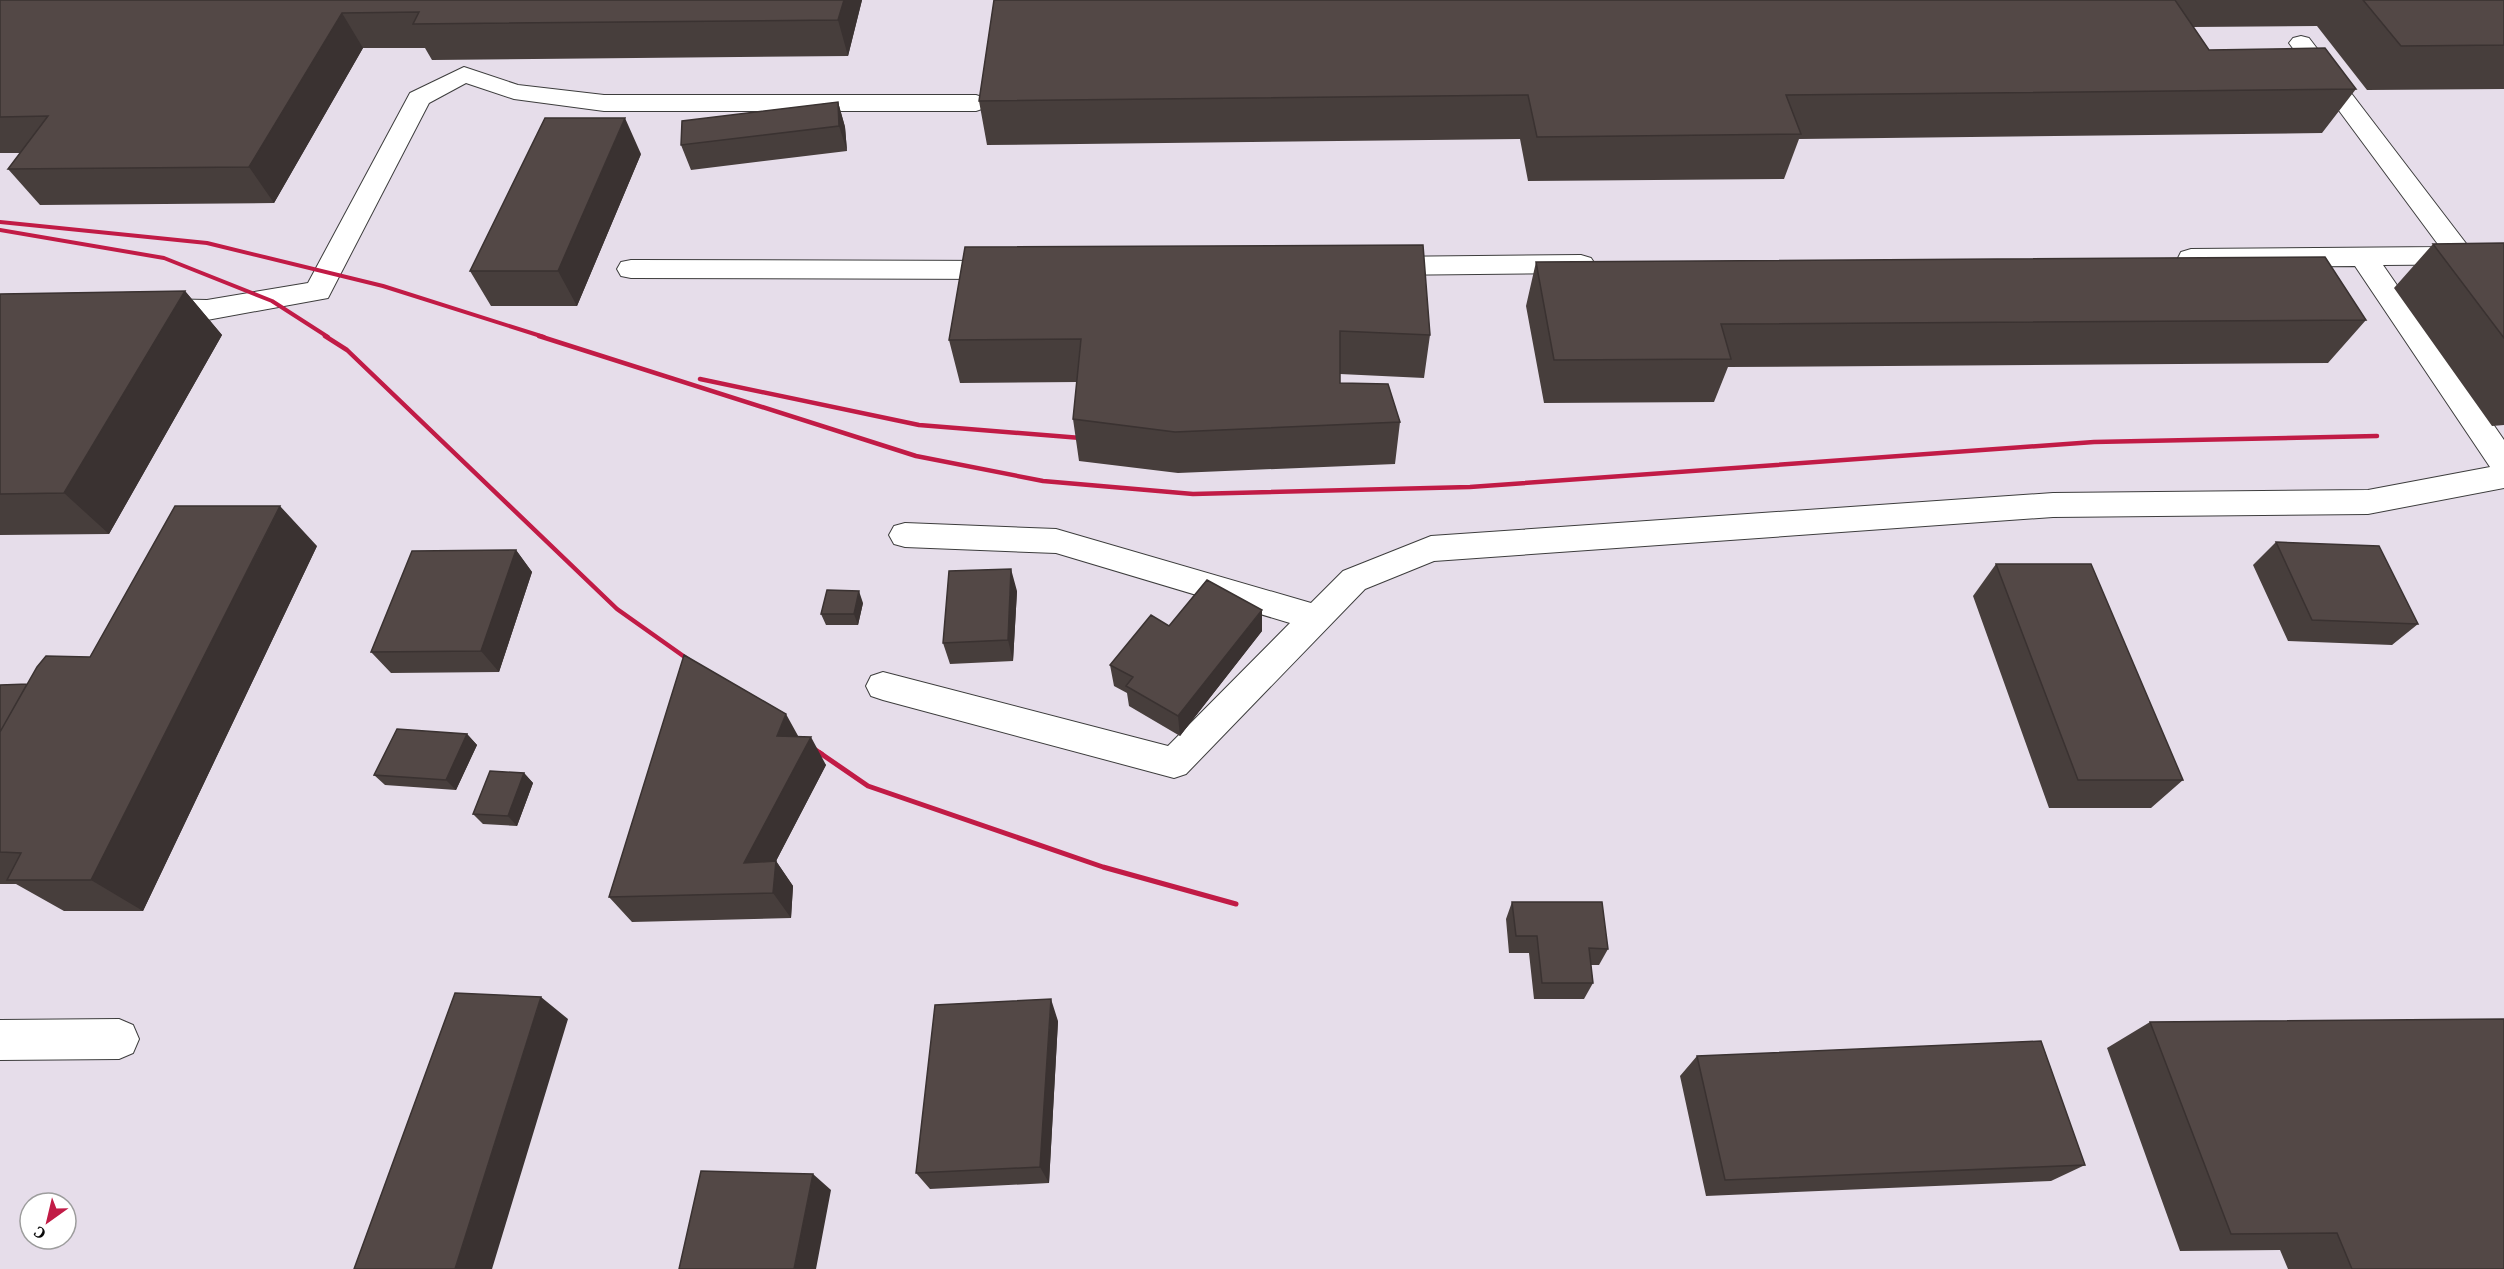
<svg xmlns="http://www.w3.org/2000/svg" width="2504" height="1269" font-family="'Source Serif 4',serif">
<rect width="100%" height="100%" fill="#fff5e7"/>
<!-- industrial -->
<path fill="#e6ddea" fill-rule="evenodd" d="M0,0H2504V1269H0ZM30,1203H66V1239H30Z"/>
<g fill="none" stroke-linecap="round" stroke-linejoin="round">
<!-- minor casing -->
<g stroke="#3d3d3d" stroke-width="2">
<path id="minor" d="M2301,36L2309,38L2468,246H2504V264L2383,265L2504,440V488L2368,514L2053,517L1434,561L1365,589L1186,774L1174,778L883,700L871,696L866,686L871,676L883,672L1168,746L1290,623L1056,553L905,547L894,544L889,535L894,526L905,523L1056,529L1311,603L1343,571L1431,536L2053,493L2368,490L2490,467L2355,266L2191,267L2181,264L2178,258L2181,252L2191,249L2440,247L2289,43L2293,38Z
M464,67L518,85L604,95H976L985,98L988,103L985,108L976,111H604L514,99L466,83L429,103L328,298L207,320L158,319L148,316L144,309L148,302L158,299L207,300L308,283L410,93Z
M1581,255L1591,258L1595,264L1591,270L1581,273L1381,275L1371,273L1367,266L1371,259L1381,257Z
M631,260L1005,261L1015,263L1019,270L1015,277L1005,279L631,278L621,276L617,269L621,262Z
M119,1019L133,1025L139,1039L133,1053L119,1059L0,1060V1020Z"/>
</g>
<!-- minor -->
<use href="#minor" fill="#fff" fill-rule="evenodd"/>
<!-- rail-far2 -->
<path stroke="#c11b46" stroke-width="4" d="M0,222L207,243L383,286L544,337
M0,230L164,258L272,301L328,337"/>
<!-- rail-far1 -->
<path stroke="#c11b46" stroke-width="4.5" d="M325,336L347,350L617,609L696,665
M539,336L916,456L1043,481L1193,494L1470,487L2094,442L2377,436
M700,379L919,425L1081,438
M806,743L822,754"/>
<!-- rail -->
<path stroke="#c11b46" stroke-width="5" d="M820,753L868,786L1103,867L1236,904"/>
</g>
<!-- wall -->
<path fill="#473e3c" d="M0,0H862L848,56L432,60L425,48H363L274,203L40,205L8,169L21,153H0Z
M994,0H2504V89L2367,90L2317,26L2193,27L2209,50L2356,89L2322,133L1799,139L1784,179L1528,181L1520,139L987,145L979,101Z
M838,102L845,127L847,151L691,170L681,145Z
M641,154L577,306H491L470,271Z
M2504,243V425L2492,426L2394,288L2433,244Z
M965,247L1430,335L1424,378L1340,374V383L1400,422L1395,464L1178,473L1079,461L1073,419L1077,382L960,383L949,340Z
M1536,262L2366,320L2328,363L1728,367L1714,402L1544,403L1526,306Z
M185,291L222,335L109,534L0,535V294Z
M2276,542L2418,624L2392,645L2288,641L2253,565Z
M317,546L143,911H64L16,884H0V685L27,684L90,657Z
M516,550L532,572L499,672L391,673L371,652Z
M1996,564L2183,780L2151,808H2049L1973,596Z
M1017,591L1013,661L950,664L943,643Z
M863,603L858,625H826L821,614Z
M1169,626L1262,631L1180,736L1129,706L1127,693L1114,686L1110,665Z
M467,734L477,745L456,790L385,785L374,775Z
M798,736L826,765L776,861L793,886L791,918L632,922L609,897Z
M524,773L533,783L517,826L483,824L473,814Z
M1512,902L1608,949L1599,965H1591L1593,983L1584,999H1534L1529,953H1509L1506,919Z
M1058,1021L1049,1183L930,1189L916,1173Z
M2150,1022L2504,1269H2288L2280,1250L2180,1251L2107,1048Z
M1697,1056L2085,1165L2051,1181L1706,1196L1680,1076Z"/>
<!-- shaded-wall -->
<path fill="#3a3231" d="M844,0H862L848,56L838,20Z
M342,13L363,48L274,203L249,167Z
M838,102L845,127L847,151L839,126Z
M625,118L641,154L577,306L558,271Z
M185,291L222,335L109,534L64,493Z
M280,506L317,546L143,911L91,880Z
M516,550L532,572L499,672L481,651Z
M1011,569L1017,591L1013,661L1008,640Z
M859,591L863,603L858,625L854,614Z
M1262,610V631L1180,736L1178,716Z
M786,714L802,743L777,736Z
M467,734L477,745L456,790L446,780Z
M811,737L826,765L776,861L793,886L791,918L773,893L744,863Z
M524,773L533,783L517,826L508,816Z
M541,997L568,1019L492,1269H455Z
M1051,999L1058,1021L1049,1183L1040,1167Z
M813,1174L831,1190L816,1269H794Z"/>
<!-- building -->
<path fill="#534846" stroke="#3a3231" stroke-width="1.5" d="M0,0H844L838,20L413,24L419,12L342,13L249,167L8,169L48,116L0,117Z
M994,0H2175L2209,50L2325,48L2356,89L1786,95L1801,134L1537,137L1528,95L979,101Z
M2363,0H2504V45L2401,46Z
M838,102L839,126L681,145L682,121Z
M545,118H625L558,271H470Z
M2504,243V338L2433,244Z
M1423,245L1430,335L1340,331V383L1388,384L1400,422L1175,432L1073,419L1081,339L949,340L965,247Z
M2325,257L2366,320L1721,324L1731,359L1554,360L1536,262Z
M185,291L64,493L0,494V294Z
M175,506H280L91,880H7L21,853L0,852V732L37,667L46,656L90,657Z
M2276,542L2379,546L2418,624L2312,620Z
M516,550L481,651L371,652L412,551Z
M1996,564H2091L2183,780H2078Z
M1011,569L1008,640L943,643L949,571Z
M1207,580L1262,610L1178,716L1126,686L1133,677L1110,665L1151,615L1169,626Z
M827,590L859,591L854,614H821Z
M684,655L786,714L777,736L811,737L744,863L776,861L773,893L609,897Z
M27,684L0,732V685Z
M397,729L467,734L446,780L374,775Z
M490,771L524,773L508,816L473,814Z
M1512,902H1602L1608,949L1589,948L1593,983H1542L1537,936H1516Z
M455,993L541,997L455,1269H354Z
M1051,999L1040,1167L916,1173L935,1005Z
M2504,1019V1269H2352L2337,1233L2231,1234L2150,1022Z
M2041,1041L2085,1165L1725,1180L1697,1056Z
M701,1171L813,1174L794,1269H679Z"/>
<!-- north arrow -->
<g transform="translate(48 1221) rotate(214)"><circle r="28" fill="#ffffff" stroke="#9d9d9d" stroke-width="1.5"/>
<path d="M0-4.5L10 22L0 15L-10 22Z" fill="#c11b46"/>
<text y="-9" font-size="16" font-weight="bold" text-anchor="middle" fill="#0a0a0a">С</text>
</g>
</svg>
